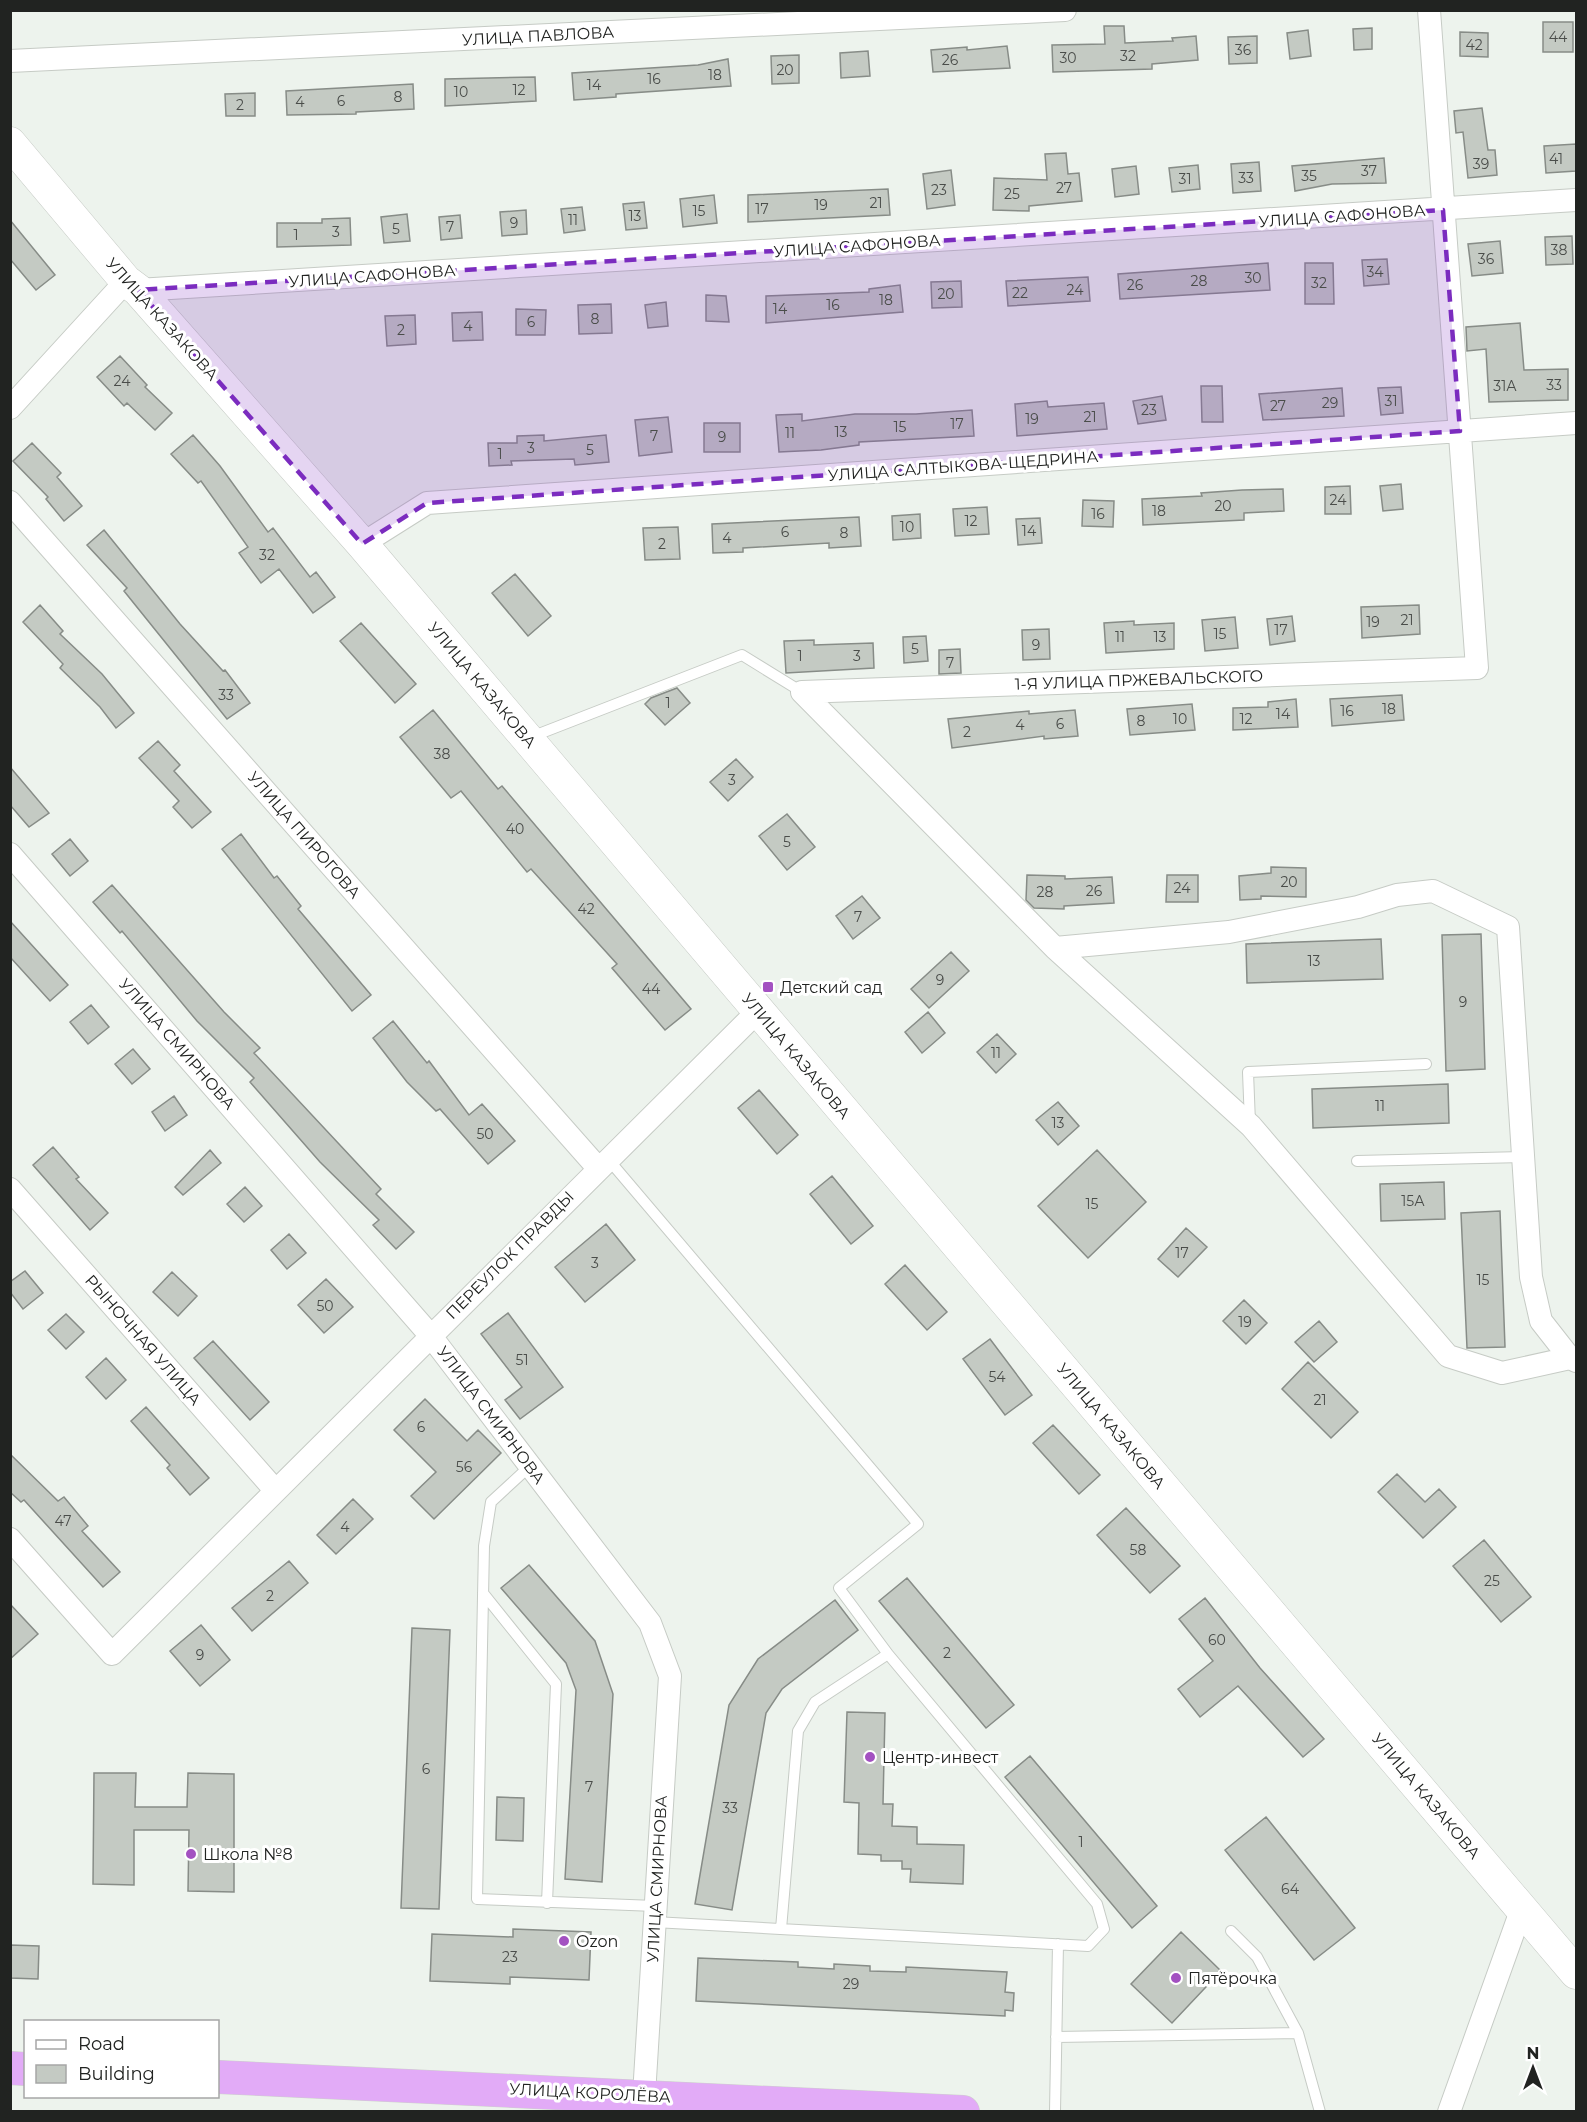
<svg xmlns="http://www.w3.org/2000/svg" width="1587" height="2122" font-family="Montserrat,sans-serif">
<rect width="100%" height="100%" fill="#edf3ed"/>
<!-- building -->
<path fill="#c4cac3" stroke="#878c87" stroke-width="1.5" d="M1543,22H1573V52H1543Z
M1104,26H1124L1125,43L1173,41L1172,38L1196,36L1198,60L1152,64V69L1053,72L1052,45L1105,44Z
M1372,28V49L1354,50L1353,29Z
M1308,30L1311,56L1290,59L1287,33Z
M1460,32L1488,33V57L1460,56Z
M1257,36V63L1229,64L1228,37Z
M1007,46L1010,68L933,72L931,50L967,47V50Z
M868,51L870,76L841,78L840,53Z
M799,55V83L772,84L771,56Z
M728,59L731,86L616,94V97L574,100L572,73L698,65Z
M535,77L536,101L445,106V79Z
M413,84L414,109L356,112V114L287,115L286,91Z
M255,93V116H226L225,94Z
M1482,108L1488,150H1495L1497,175L1468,178L1463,132L1456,133L1454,111Z
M1576,144V171L1546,173L1544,146Z
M1066,153L1068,174L1079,173L1082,201L1029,206V211L993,210L994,178L1047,180L1045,154Z
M1384,158L1386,183L1332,184L1295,191L1292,166Z
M1259,162L1261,191L1233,193L1231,164Z
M1198,165L1200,189L1172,192L1169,168Z
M1136,166L1139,194L1115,197L1112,169Z
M951,170L955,205L927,209L923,174Z
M888,189L890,215L748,222V195Z
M714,195L717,223L683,227L680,199Z
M644,202L647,228L626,230L623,204Z
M582,207L585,230L564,233L561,209Z
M526,210L527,234L502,236L500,212Z
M407,214L410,241L384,243L381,217Z
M460,215L462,238L441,240L439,217Z
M350,218L351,245L277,247V223H322V219Z
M10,220L55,275L36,290L10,259Z
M1572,236L1573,264L1546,265L1545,237Z
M1500,241L1503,273L1472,276L1468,244Z
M1387,259L1389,284L1364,286L1362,260Z
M1268,263L1270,290L1120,299L1118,274Z
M1305,263H1333L1334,304H1305Z
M1088,277L1090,301L1008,306L1006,281Z
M961,281L962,307L932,308L931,282Z
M900,285L903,312L766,323V296L869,292V289Z
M706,295L726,296L729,322L706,321Z
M666,302L668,326L648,328L645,305Z
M611,304L612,333L579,334L578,305Z
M516,309L546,310L545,335H516Z
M482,312L483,340L453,341L452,313Z
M415,315L416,344L387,346L385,316Z
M1520,323L1524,370L1568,369V400L1489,402L1486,349L1467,351L1466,327Z
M120,356L147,385L145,387L172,413L155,430L127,403L124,406L97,377Z
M1201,386H1222L1223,422H1202Z
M1401,387L1403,413L1381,415L1378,388Z
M1342,388L1344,416L1263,420L1259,394Z
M1162,396L1166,420L1138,424L1133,401Z
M1047,401L1048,407L1104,403L1107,429L1017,436L1015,404Z
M972,410L974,436L859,442V445L821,450L779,452L776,415L802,414V421L855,414H916Z
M668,417L672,452L639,456L635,420Z
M704,423H740V452H704Z
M193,435L220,466L268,532L273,528L310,577L316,572L335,597L313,613L279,569L261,583L239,553L248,547L201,481L198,483L171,454Z
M544,435V441L606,435L609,462L575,465L574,459L511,461L512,465L489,466L488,443H517V436Z
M32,443L61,473L57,477L82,506L64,521L46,499L48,497L13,461Z
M1401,484L1403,509L1383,511L1380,486Z
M1350,486L1351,514H1325V487Z
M1283,489L1284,511L1244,513V520L1143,525L1142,499L1202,496L1201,493L1242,490Z
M1083,500L1114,501L1113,527L1082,526Z
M987,507L989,534L955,536L953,509Z
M920,514L921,538L893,540L892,516Z
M859,517L861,546L829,548V543L743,548V552L713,553L712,524Z
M1040,518L1042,543L1018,545L1016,519Z
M678,527L680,559L645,560L643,528Z
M104,530L180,624L223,671L225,670L250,703L227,719L124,591L127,588L87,545Z
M515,574L551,616L528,636L492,593Z
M40,605L63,631L60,634L102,674L134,713L116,728L100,707L60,668L63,664L23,622Z
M1419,605L1420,634L1362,638L1361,607Z
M1292,616L1295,641L1270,645L1267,619Z
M1235,617L1238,648L1205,651L1202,620Z
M1134,621V625L1174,623V649L1106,653L1104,623Z
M361,623L416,684L395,703L340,641Z
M1049,629L1050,659L1023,660L1022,630Z
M926,636L928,661L904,663L903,637Z
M814,640V645L873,643L874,668L786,673L784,641Z
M960,649L961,673L939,674V650Z
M677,688L690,703L665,725L645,704L651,698Z
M1402,695L1404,720L1332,726L1330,699Z
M1296,699L1298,727L1233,730V708L1268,707V702Z
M1192,704L1195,730L1130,735L1127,709Z
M433,710L498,789L502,786L691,1009L665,1030L612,968L617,964L531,869L527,872L461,791L451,798L400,737Z
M1075,710L1078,736L1044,739V736L952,748L948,719L1029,711V714Z
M158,741L180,765L174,771L211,812L192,828L173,807L179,801L139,758Z
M736,759L753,777L728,801L710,782Z
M10,767L49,813L29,827L10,805Z
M787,814L815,847L787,870L759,836Z
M241,834L274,878L277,876L301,906L298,909L371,995L352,1011L222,849Z
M70,839L88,861L70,876L52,854Z
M1271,867L1306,868V897L1261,896V899L1240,900L1239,876L1271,873Z
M1027,875L1065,876V879L1112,877L1114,903L1064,906V909L1034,908L1026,900Z
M1167,875H1198V902H1166Z
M112,885L224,1012L260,1048L254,1053L381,1189L376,1194L414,1232L396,1249L373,1225L379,1220L320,1162L250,1082L254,1078L197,1021L122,931L120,933L93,902Z
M862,896L880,918L853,939L836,916Z
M10,921L68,985L50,1001L10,957Z
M1481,934L1485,1069L1446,1071L1442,935Z
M1381,939L1383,979L1247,983L1246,944Z
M951,952L969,971L929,1008L911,989Z
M91,1005L109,1027L88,1044L70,1022Z
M928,1012L945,1033L922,1053L905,1032Z
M393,1021L427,1063L429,1061L469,1115L482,1104L515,1141L488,1164L440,1109L436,1111L407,1082L373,1038Z
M997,1034L1016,1054L996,1073L977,1052Z
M133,1049L150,1069L132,1084L115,1064Z
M1448,1084L1449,1123L1313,1128L1312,1089Z
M759,1090L798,1135L777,1154L738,1108Z
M174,1096L187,1115L165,1131L152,1112Z
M1058,1102L1079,1126L1058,1145L1036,1120Z
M53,1147L79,1177L76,1179L108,1213L90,1230L33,1165Z
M210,1150L221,1163L183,1195L175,1187Z
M1097,1150L1146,1202L1088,1258L1038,1206Z
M832,1176L873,1226L851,1244L810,1194Z
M1444,1182L1445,1219L1381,1221L1380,1184Z
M245,1187L262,1206L244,1222L227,1204Z
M1500,1211L1505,1347L1467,1348L1461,1213Z
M606,1224L635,1260L585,1302L555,1267Z
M1186,1228L1207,1247L1178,1277L1158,1259Z
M289,1234L306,1253L287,1269L271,1250Z
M905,1265L947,1312L927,1330L885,1284Z
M25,1271L43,1293L23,1309L10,1292V1282Z
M172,1272L197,1296L178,1316L153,1292Z
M326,1279L353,1307L324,1333L298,1305Z
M1244,1300L1267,1323L1246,1344L1223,1321Z
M508,1313L563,1387L520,1419L505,1400L522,1387L481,1334Z
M66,1314L84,1332L66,1349L48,1330Z
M1319,1321L1337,1342L1314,1362L1295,1342Z
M990,1339L1032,1395L1005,1415L963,1359Z
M213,1341L269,1402L250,1420L194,1358Z
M106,1358L126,1380L106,1399L86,1377Z
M1308,1362L1358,1412L1331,1438L1282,1389Z
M425,1399L467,1441L478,1430L501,1453L434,1519L411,1496L436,1472L394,1430Z
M146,1407L209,1478L190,1495L167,1468L170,1465L131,1421Z
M1053,1425L1100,1475L1079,1494L1033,1443Z
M10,1454L58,1501L64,1497L88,1526L82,1531L120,1572L103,1587L24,1500L21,1502L10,1492Z
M1397,1474L1425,1502L1439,1489L1456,1507L1423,1538L1378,1492Z
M353,1499L373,1519L336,1554L317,1535Z
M1126,1508L1180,1566L1150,1593L1097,1535Z
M1484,1540L1531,1597L1501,1622L1453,1566Z
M289,1561L308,1583L252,1631L232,1608Z
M529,1565L595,1641L613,1694L602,1882L565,1879L576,1690L566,1663L501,1588Z
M907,1578L1014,1705L986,1728L879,1601Z
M1205,1598L1260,1668L1324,1739L1303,1757L1238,1686L1200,1717L1178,1689L1213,1661L1179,1619Z
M835,1600L858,1630L782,1689L766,1713L732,1910L695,1904L729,1705L758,1659Z
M10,1604L38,1634L10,1659Z
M201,1625L230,1660L200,1686L170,1651Z
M412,1628L450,1630L439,1909L401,1908Z
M847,1712L885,1713L883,1804H893L892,1826L917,1827V1844L964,1845L963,1884L910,1882L911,1869H902V1861H881V1855L858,1854L859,1803L844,1802Z
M1030,1756L1157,1906L1132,1928L1005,1777Z
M94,1773H136L135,1807H187L188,1773L234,1774V1892L188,1891L189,1830H134V1885L93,1884Z
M497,1797L524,1798L523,1841L496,1840Z
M1266,1817L1355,1928L1314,1960L1225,1850Z
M513,1929L591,1932L589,1980L510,1977V1984L430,1981L432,1934L513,1937Z
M1181,1932L1221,1971L1172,2023L1131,1984Z
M10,1945L39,1946L38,1979L10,1978Z
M698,1958L798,1962V1967L834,1969V1964L870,1966V1971L906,1972V1967L1007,1972L1005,1992L1014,1993L1013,2011L1005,2010V2016L696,2001Z"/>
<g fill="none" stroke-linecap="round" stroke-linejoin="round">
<!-- service casing -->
<g stroke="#c6cbc5" stroke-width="12">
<path id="service" d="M531,737L742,655L802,692
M1250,1123L1248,1072L1426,1064
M608,1159L918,1524L839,1588L888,1654
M1357,1161L1523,1157
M530,1466L491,1502L484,1546L477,1899L655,1906
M483,1593L556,1684L547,1903
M654,1922L1088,1946L1104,1929L1097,1904L888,1654L815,1702L798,1731L781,1929
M1231,1931L1257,1957L1298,2033
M1056,2037L1298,2033L1320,2112
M1055,2112L1058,1944"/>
</g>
<!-- minor casing -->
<g stroke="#c6cbc5" stroke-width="24">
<path id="minor" d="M10,61L1065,10
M138,290L1576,200
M10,408L126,281
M10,502L598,1168
M362,544L427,503L1576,423
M802,692L1477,668L1429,10
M802,692L1055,948L1251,1126L1448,1356L1502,1373L1570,1358
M10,854L430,1335L650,1623L670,1676L644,2095
M1055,948L1229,932L1358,907L1397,895L1433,891L1508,927L1531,1277L1541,1321L1570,1358L1576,1361
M10,1189L275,1490
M10,1539L112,1654L758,1011
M1449,2112L1522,1908"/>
</g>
<!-- secondary casing -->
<g stroke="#c6cbc5" stroke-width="33">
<path id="secondary" d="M10,143L126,281L138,290L362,544L1576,1973"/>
</g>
<!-- trunk casing -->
<g stroke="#cecfce" stroke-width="34">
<path id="trunk" d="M10,2068L26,2069
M218,2077L963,2112"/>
</g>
<!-- service -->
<use href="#service" stroke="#fff" stroke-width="10"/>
<!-- minor -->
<use href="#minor" stroke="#fff" stroke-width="22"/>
<!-- secondary -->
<use href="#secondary" stroke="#fff" stroke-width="32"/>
<!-- trunk -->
<use href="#trunk" stroke="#e2abf7" stroke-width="33"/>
</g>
<!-- marked area -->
<path fill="#7b2cbf" fill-opacity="0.2" stroke="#7b2cbf" stroke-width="4.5" stroke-dasharray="12 8" stroke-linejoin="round" d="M1443,210L1460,431L427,503L362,544L138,290Z"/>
<!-- markers -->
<g fill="#a351c1" stroke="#fff" stroke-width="2">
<rect x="762" y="981" width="12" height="12" rx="3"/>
<circle cx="870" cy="1757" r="6"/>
<circle cx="191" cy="1854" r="6"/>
<circle cx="564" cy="1941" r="6"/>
<circle cx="1176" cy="1978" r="6"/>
</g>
<g text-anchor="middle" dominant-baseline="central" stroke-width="6" stroke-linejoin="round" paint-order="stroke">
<!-- number labels -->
<g font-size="14" fill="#4a4d4a">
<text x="1558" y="37">44</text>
<text x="1474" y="45">42</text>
<text x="1243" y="50">36</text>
<text x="1128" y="56">32</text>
<text x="1068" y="58">30</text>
<text x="950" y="60">26</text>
<text x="785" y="70">20</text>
<text x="715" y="75">18</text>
<text x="654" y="79">16</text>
<text x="594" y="85">14</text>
<text x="519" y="90">12</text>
<text x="461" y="92">10</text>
<text x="398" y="97">8</text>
<text x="341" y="101">6</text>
<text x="300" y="102">4</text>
<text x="240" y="105">2</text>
<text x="1556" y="159">41</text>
<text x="1481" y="164">39</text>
<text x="1369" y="171">37</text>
<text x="1309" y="176">35</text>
<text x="1246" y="178">33</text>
<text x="1185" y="179">31</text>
<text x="1064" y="188">27</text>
<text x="939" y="190">23</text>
<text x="1012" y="194">25</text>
<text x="876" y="203">21</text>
<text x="821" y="205">19</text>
<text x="762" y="209">17</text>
<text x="699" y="211">15</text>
<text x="635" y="216">13</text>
<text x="573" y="220">11</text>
<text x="514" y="223">9</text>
<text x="450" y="227">7</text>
<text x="396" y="229">5</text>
<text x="336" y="232">3</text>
<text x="296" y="235">1</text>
<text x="1559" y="250">38</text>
<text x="1486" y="259">36</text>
<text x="1375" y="272">34</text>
<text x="1253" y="278">30</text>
<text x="1199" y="281">28</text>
<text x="1319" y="283">32</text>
<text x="1135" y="285">26</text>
<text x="1075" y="290">24</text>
<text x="1020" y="293">22</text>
<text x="946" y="294">20</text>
<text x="886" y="300">18</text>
<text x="833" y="305">16</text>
<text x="780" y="309">14</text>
<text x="595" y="319">8</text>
<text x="531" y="322">6</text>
<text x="468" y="326">4</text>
<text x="401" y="330">2</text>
<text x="122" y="381">24</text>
<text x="1554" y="385">33</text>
<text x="1505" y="386">31А</text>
<text x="1391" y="401">31</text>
<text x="1330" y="403">29</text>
<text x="1278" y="406">27</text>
<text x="1149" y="410">23</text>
<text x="1090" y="417">21</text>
<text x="1032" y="419">19</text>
<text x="957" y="424">17</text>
<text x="900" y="427">15</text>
<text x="841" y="432">13</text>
<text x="790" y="433">11</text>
<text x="654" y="436">7</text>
<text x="722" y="437">9</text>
<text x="531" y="448">3</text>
<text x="590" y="450">5</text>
<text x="500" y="454">1</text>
<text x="1338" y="500">24</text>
<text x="1223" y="506">20</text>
<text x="1159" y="511">18</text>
<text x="1098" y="514">16</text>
<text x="971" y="521">12</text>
<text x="907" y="527">10</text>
<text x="1029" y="531">14</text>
<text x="785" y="532">6</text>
<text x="844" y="533">8</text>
<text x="727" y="538">4</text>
<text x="662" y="544">2</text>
<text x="267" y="555">32</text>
<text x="1407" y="620">21</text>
<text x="1373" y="622">19</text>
<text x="1281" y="630">17</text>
<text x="1220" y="634">15</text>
<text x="1120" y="637">11</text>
<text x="1160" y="637">13</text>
<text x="1036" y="645">9</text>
<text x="915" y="649">5</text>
<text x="800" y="656">1</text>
<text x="857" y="656">3</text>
<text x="950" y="663">7</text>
<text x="226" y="695">33</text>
<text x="668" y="703">1</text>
<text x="1389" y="709">18</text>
<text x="1347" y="711">16</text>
<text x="1283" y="714">14</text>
<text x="1180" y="719">10</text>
<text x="1246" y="719">12</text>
<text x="1141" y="721">8</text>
<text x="1060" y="724">6</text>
<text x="1020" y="725">4</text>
<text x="967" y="732">2</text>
<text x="442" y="754">38</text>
<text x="732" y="780">3</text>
<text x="515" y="829">40</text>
<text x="787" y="842">5</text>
<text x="1289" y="882">20</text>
<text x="1182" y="888">24</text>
<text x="1094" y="891">26</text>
<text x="1045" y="892">28</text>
<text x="586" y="909">42</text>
<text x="858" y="917">7</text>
<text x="1314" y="961">13</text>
<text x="940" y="980">9</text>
<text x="651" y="989">44</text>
<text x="1463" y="1002">9</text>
<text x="996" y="1053">11</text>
<text x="1380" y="1106">11</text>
<text x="1058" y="1123">13</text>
<text x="485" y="1134">50</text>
<text x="1413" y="1201">15А</text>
<text x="1092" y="1204">15</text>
<text x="1182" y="1253">17</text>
<text x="595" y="1263">3</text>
<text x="1483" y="1280">15</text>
<text x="325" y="1306">50</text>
<text x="1245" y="1322">19</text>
<text x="522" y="1360">51</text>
<text x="997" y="1377">54</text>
<text x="1320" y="1400">21</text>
<text x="421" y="1427">6</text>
<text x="464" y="1467">56</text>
<text x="63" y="1521">47</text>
<text x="345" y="1527">4</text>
<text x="1138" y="1550">58</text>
<text x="1492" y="1581">25</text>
<text x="270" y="1596">2</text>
<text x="1217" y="1640">60</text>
<text x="947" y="1653">2</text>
<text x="200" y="1655">9</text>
<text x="426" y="1769">6</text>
<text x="589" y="1787">7</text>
<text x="730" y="1808">33</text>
<text x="1081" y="1842">1</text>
<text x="1290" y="1889">64</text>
<text x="510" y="1957">23</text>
<text x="851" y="1984">29</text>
</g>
<!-- street labels -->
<g font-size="16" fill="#212321" stroke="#fff">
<text transform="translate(538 36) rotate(-3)">УЛИЦА ПАВЛОВА</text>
<text transform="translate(1342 216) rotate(-4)">УЛИЦА САФОНОВА</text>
<text transform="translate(857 246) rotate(-4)">УЛИЦА САФОНОВА</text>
<text transform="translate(372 276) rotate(-4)">УЛИЦА САФОНОВА</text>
<text transform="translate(162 319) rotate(48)">УЛИЦА КАЗАКОВА</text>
<text transform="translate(963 466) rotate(-4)">УЛИЦА САЛТЫКОВА-ЩЕДРИНА</text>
<text transform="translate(1139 680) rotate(-2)">1-Я УЛИЦА ПРЖЕВАЛЬСКОГО</text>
<text transform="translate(482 685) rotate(50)">УЛИЦА КАЗАКОВА</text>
<text transform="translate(304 835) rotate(49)">УЛИЦА ПИРОГОВА</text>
<text transform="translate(177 1044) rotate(49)">УЛИЦА СМИРНОВА</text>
<text transform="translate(796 1056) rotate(50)">УЛИЦА КАЗАКОВА</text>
<text transform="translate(510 1255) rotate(-45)">ПЕРЕУЛОК ПРАВДЫ</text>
<text transform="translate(143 1340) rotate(49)">РЫНОЧНАЯ УЛИЦА</text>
<text transform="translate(491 1415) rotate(53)">УЛИЦА СМИРНОВА</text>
<text transform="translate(1111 1426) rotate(50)">УЛИЦА КАЗАКОВА</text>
<text transform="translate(1426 1796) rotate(50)">УЛИЦА КАЗАКОВА</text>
<text transform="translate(657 1879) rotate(-87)">УЛИЦА СМИРНОВА</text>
<text transform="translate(590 2093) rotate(3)">УЛИЦА КОРОЛЁВА</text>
</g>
<!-- poi labels -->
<g font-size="16" fill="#212321" stroke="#fff" text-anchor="start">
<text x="780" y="987">Детский сад</text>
<text x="882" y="1757">Центр-инвест</text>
<text x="203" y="1854">Школа №8</text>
<text x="576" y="1941">Ozon</text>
<text x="1188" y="1978">Пятёрочка</text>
</g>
</g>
<!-- border -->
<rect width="1587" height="2122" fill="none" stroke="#212321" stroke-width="24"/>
<!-- legend -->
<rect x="24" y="2020" width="195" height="78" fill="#ffffff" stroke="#a6a7a6" stroke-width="1.5"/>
<rect x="36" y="2040" width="30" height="9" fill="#ffffff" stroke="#a6a7a6" stroke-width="1.5"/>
<text x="78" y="2050" font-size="18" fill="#212321">Road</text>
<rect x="36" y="2065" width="30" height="18" fill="#c4cac3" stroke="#a6a7a6" stroke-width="1.5"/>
<text x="78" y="2080" font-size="18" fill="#212321">Building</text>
<!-- north arrow -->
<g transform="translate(1533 2068)" stroke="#ffffff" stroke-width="4.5" paint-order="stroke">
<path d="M0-4.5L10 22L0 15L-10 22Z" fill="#212321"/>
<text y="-9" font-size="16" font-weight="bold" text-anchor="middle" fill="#212321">N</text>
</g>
</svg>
